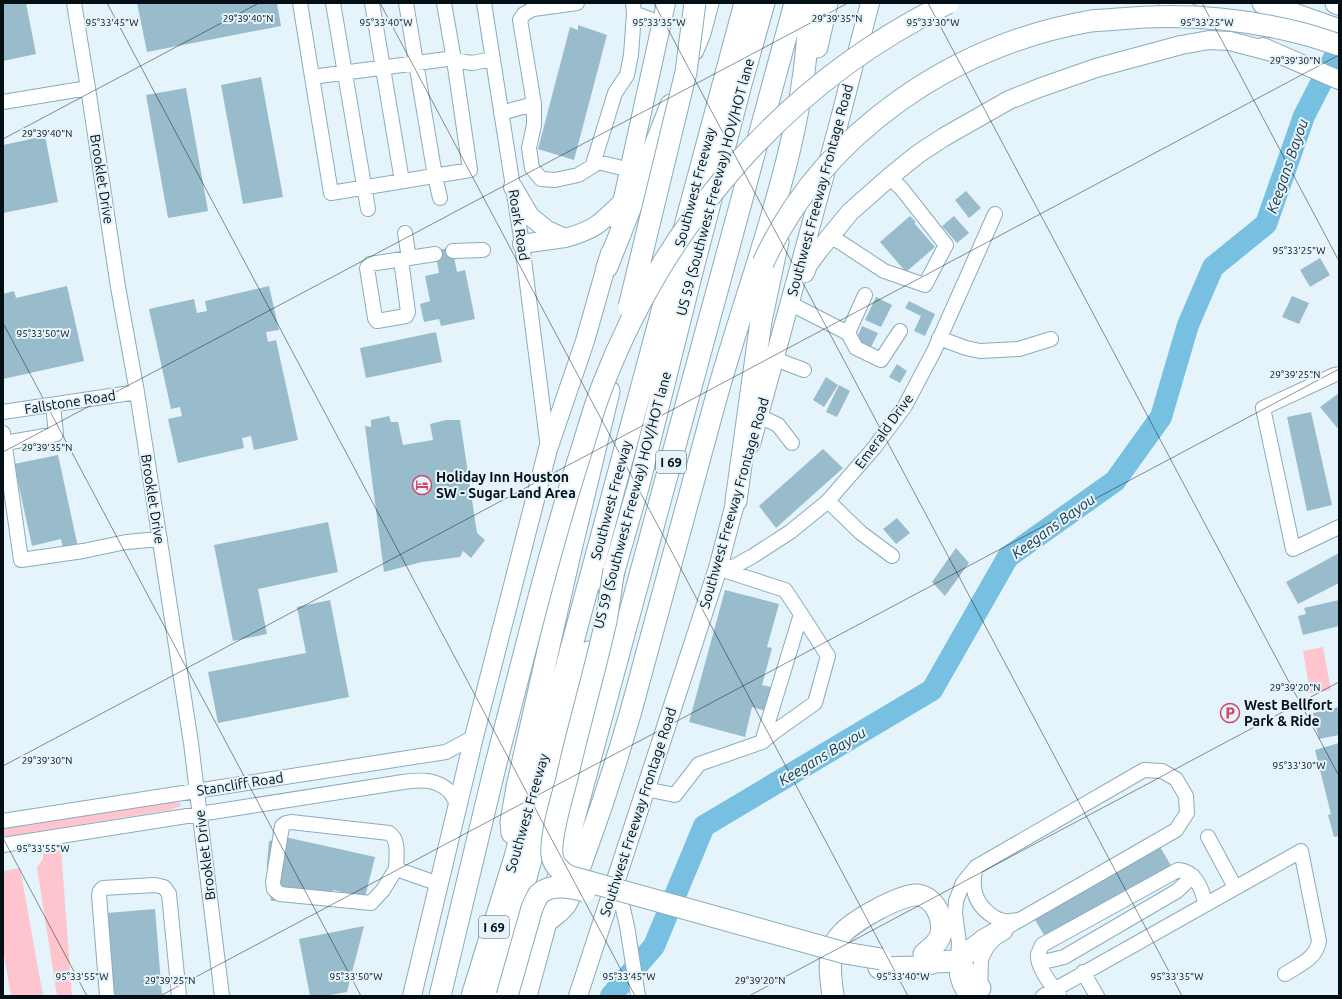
<svg xmlns="http://www.w3.org/2000/svg" width="1342" height="999" font-family="Ubuntu,sans-serif">
<rect width="100%" height="100%" fill="#e5f3fa"/>
<!-- green -->
<path fill="#fec5ce" d="M1323,647L1331,690L1310,693L1303,651Z
M170,802L180,803L181,806L170,810L3,837V827Z
M61,850L72,996H57L37,867L43,859V853Z
M20,868L43,996H11L3,949V871Z"/>
<g fill="none" stroke-linecap="round" stroke-linejoin="round">
<!-- river -->
<path stroke="#77c0e2" stroke-width="22" d="M611,996L654,946L704,826L932,690L1008,557L1115,481L1161,417L1188,325L1213,267L1266,224L1304,116L1339,48"/>
</g>
<!-- building -->
<path fill="#99bccd" d="M3,3H26L36,54L3,61Z
M137,3H277L281,26L147,52Z
M578,25L607,35L574,160L538,149L570,27L578,30Z
M261,77L283,197L243,204L221,85Z
M186,88L208,211L168,218L146,95Z
M45,136L58,202L3,213V145Z
M966,191L981,208L969,218L955,200Z
M910,216L915,221V224L935,247L906,272L880,242Z
M954,216L969,233L957,243L942,226Z
M452,247L457,272L465,270L475,319L441,326L439,319L424,322L420,304L430,301L425,276L439,273L435,251Z
M1320,258L1330,275L1310,287L1300,270Z
M67,286L84,361L3,379V294L14,291L16,298Z
M269,286L279,330L266,332L268,342L276,340L298,440L254,450L251,436L242,438L244,448L178,463L168,419L182,416L180,407L171,409L149,309L194,299L197,313L207,311L205,301Z
M1292,296L1309,303L1299,324L1282,317Z
M876,297L892,305L881,327L865,320Z
M909,301L935,314L925,336L914,331L921,316L905,308Z
M862,326L878,333L871,347L856,340Z
M436,332L442,362L366,378L360,348Z
M897,364L907,371L900,383L889,377Z
M826,377L838,385L824,407L813,400Z
M839,385L850,391L837,417L826,412Z
M1339,393V430L1320,407Z
M1311,412L1332,505L1307,511L1287,417Z
M389,416L391,422H398L403,445L433,440L430,424L446,420H460L477,533L485,540L471,558L463,551L460,557L422,562L384,572L365,426L371,427V420Z
M823,449L843,468L776,528L759,506Z
M58,455L78,547L63,550L61,539L32,546L14,464Z
M897,518L910,533L896,544L883,529Z
M328,522L338,572L258,589L267,634L233,641L214,545Z
M956,548L969,563L945,596L932,582Z
M1339,553V583L1298,604L1286,582Z
M725,590L779,604L767,647L772,648L762,685L775,688L769,712L752,707L745,737L689,722Z
M330,600L349,697L218,723L208,672L306,653L297,607Z
M1339,600V626L1303,635L1298,616L1306,614L1304,608Z
M1339,707V735L1319,739L1313,713Z
M1339,743V836L1334,837L1328,815L1331,814L1315,750Z
M285,837L375,857L365,897L333,890L331,899L271,901L267,864L269,841Z
M1160,847L1173,869L1047,940L1034,918Z
M155,909L162,996H114L107,913Z
M364,926L347,992L324,996H310L299,939Z"/>
<g fill="none" stroke-linecap="round" stroke-linejoin="round">
<!-- minor casing -->
<g stroke="#8aacbd" stroke-width="16">
<path id="minor" d="M74,3L88,88L118,287L137,392L191,743L222,996
M300,3L312,77
M333,3L368,209
M372,3L402,181
M406,3L435,176L440,198
M444,3L454,60L470,170L331,193L312,77L447,59L472,63L493,59
M484,3L522,244L548,448
M633,3L634,13L662,24
M3,102L88,88
M534,104V125L529,148L532,168L541,179L555,180L578,175L593,166L594,161L630,170
M501,113L534,104L520,20L524,14L533,9L577,3
M594,161L615,93L627,75L631,55L634,13
M405,233L409,258
M829,237L840,242L884,271L925,285L946,245L901,188L889,177
M453,251L483,250
M401,260L408,312L406,316L377,321L375,318L367,268L370,264L435,254
M791,304L848,333L856,348L881,360L900,331
M848,333L865,295
M939,338L966,348L980,351L1019,349L1051,339
M775,359L804,370
M1339,374L1334,375L1263,408L1293,549L1339,527
M3,412L137,392
M759,416L778,425L792,443
M3,433L21,560L83,551L126,542L160,539
M5,443L56,434L53,405
M828,501L861,533L892,556
M718,568L733,567L753,556L790,532L827,502L874,448L905,406L934,351L995,214
M720,569L785,590L801,614
M645,789L675,795L699,764L762,742L774,732L815,703L828,656L801,614L762,742
M3,821L446,752L474,737
M1208,837L1235,887
M3,845L403,782C420,780 435,778 449,791C453,795 455,801 458,805
M976,867C970,888 975,905 994,917C997,919 1001,921 1005,921C1009,922 1014,920 1018,920
M396,869L383,890L371,903L280,894L274,889L273,882L282,826L286,823L291,822L389,833C400,840 396,858 396,869L439,884
M617,883L627,926L638,996
M1039,963L1064,957L1177,891L1193,876
M1083,972L1097,996
M1059,995C1052,986 1036,966 1038,954C1039,952 1041,948 1042,945L1178,870C1195,871 1203,889 1205,905
M107,996L99,895L100,891L103,888L155,885L164,887L169,894L179,996
M966,996L960,985L957,975L959,943L955,914L956,901L963,883L976,867L1144,770L1162,771L1176,779L1186,796L1187,813L1176,830L1002,930L987,947L981,959L980,991
M1043,996L1301,851L1319,941C1316,959 1299,965 1285,974"/>
</g>
<!-- major casing -->
<g stroke="#8aacbd" stroke-width="20">
<path id="major" d="M1168,3L1196,16
M1263,47L1339,80
M513,187L530,216L547,230L565,238C595,230 601,223 622,202
M618,221L666,3
M522,244L565,238
M805,273L808,265L819,250L850,212L892,175L918,154L944,137L1009,100L1039,88L1096,68L1181,45L1209,40L1230,41L1272,52
M751,444L837,130L870,3
M412,996L474,737L548,449L585,341L610,253
M578,996L718,568L739,488"/>
</g>
<!-- highway casing -->
<g stroke="#8aacbd" stroke-width="23">
<path id="highway" d="M1263,3L1339,30
M1336,3L1339,4
M817,47L827,3
M693,50L700,33L708,3
M607,267L671,105
M736,501L761,321L778,241
M609,588L639,484L692,272L741,84L764,3
M512,833L511,822L517,787L569,558L609,391
M546,922C553,916 563,910 567,902C575,885 580,865 587,847C609,787 628,725 644,663C668,576 691,489 715,402C751,271 808,140 809,3
M957,961L980,988
M879,968L918,967L936,962L957,961L984,940L1002,930
M440,996L495,767
M472,996L515,857L745,3
M494,996L570,715L589,652
M526,996L795,3
M833,996C831,982 828,961 833,948C835,943 838,938 841,935C851,922 902,893 918,895C935,898 944,918 941,933C940,942 930,949 924,954"/>
</g>
<!-- minor -->
<use href="#minor" stroke="#fff" stroke-width="14"/>
<!-- major -->
<use href="#major" stroke="#fff" stroke-width="18"/>
<!-- highway -->
<use href="#highway" stroke="#fff" stroke-width="21"/>
<!-- highway-bridge casing -->
<g stroke="#8aacbd" stroke-width="23" stroke-linecap="butt">
<path id="highway-bridge" d="M763,263C822,133 953,45 1091,21C1100,20 1110,20 1118,19C1179,13 1241,18 1300,33C1313,36 1326,41 1339,45
M629,307L686,72L695,3
M614,570C611,587 609,604 606,621C594,674 579,725 567,778C562,798 550,835 552,855C553,864 560,871 568,876L845,953L881,959
M495,767C522,664 547,559 579,458C587,434 593,410 602,387C666,220 787,82 948,3
M507,996L532,908C534,904 536,898 539,894C552,883 571,887 585,891"/>
</g>
<!-- highway-bridge -->
<use href="#highway-bridge" stroke="#fff" stroke-width="21"/>
</g>
<!-- ticks -->
<path fill="none" stroke="#030f15" stroke-width="1" stroke-opacity="0.45" d="M107,3L635,996M380,3L908,996M654,3L1182,996M928,3L1339,776M1202,3L1339,261M3,139L259,3M3,323L361,996M3,452L848,3M3,766L1339,55M3,838L87,996M160,996L1339,369M749,996L1339,682"/>
<!-- icons -->
<defs>
<g id="hotel-ring" transform="scale(1)"><circle r="9.5" fill="#e5f3fa" stroke="#d4456b" stroke-width="1.5"/><path d="M-6-4.5h1.5V1H6V5H4.5V3h-9V5H-6ZM-4 0a1.8 1.8 0 1 1 3.6 0ZM.5 0V-2.5h3Q6-2.5 6 0Z" fill="#d4456b"/></g>
<g id="parking-ring" transform="scale(1)"><circle r="9.5" fill="#e5f3fa" stroke="#d4456b" stroke-width="1.5"/><path d="M-3.5-5.5H1a3.5 3.5 0 0 1 0 7H-1V5.5H-3.5ZM-1-3.4V-.6H.8a1.4 1.4 0 0 0 0-2.8Z" fill="#d4456b"/></g>
</defs>
<g fill-rule="evenodd">
<use href="#hotel-ring" x="422" y="485"/>
<use href="#parking-ring" x="1230" y="713"/>
</g>
<g text-anchor="middle" dominant-baseline="central" stroke-width="4" stroke-linejoin="round" paint-order="stroke">
<!-- shield labels -->
<g fill="#e5f3fa" stroke="#47535a" stroke-width="1">
<rect x="656" y="451" width="30" height="22" rx="3"/>
<rect x="479" y="916" width="30" height="22" rx="3"/>
</g>
<g font-size="13" font-weight="bold" fill="#030f15">
<text x="671" y="462">I 69</text>
<text x="494" y="927">I 69</text>
</g>
<!-- street labels -->
<g font-size="14" fill="#030f15" stroke="#e5f3fa">
<text transform="translate(102 179) rotate(81)">Brooklet Drive</text>
<text transform="translate(695 187) rotate(-75)">Southwest Freeway</text>
<text transform="translate(715 187) rotate(-75)">US 59 (Southwest Freeway) HOV/HOT lane</text>
<text transform="translate(820 190) rotate(-75)">Southwest Freeway Frontage Road</text>
<text transform="translate(519 225) rotate(81)">Roark Road</text>
<text transform="translate(70 402) rotate(-9)">Fallstone Road</text>
<text transform="translate(884 431) rotate(-54)">Emerald Drive</text>
<text transform="translate(153 499) rotate(81)">Brooklet Drive</text>
<text transform="translate(611 500) rotate(-75)">Southwest Freeway</text>
<text transform="translate(632 500) rotate(-75)">US 59 (Southwest Freeway) HOV/HOT lane</text>
<text transform="translate(734 503) rotate(-74)">Southwest Freeway Frontage Road</text>
<text transform="translate(240 784) rotate(-9)">Stancliff Road</text>
<text transform="translate(638 812) rotate(-72)">Southwest Freeway Frontage Road</text>
<text transform="translate(527 813) rotate(-74)">Southwest Freeway</text>
<text transform="translate(205 855) rotate(-97)">Brooklet Drive</text>
</g>
<!-- poi labels -->
<g font-size="14" font-weight="bold" fill="#030f15" stroke="#e5f3fa" text-anchor="start">
<text x="436" y="477">Holiday Inn Houston<tspan x="436" dy="16">SW - Sugar Land Area</tspan></text>
<text x="1244" y="705">West Bellfort<tspan x="1244" dy="16">Park &amp; Ride</tspan></text>
</g>
<!-- water labels -->
<g font-size="15" font-style="italic" fill="#153745" stroke="#e5f3fa">
<text transform="translate(1287 166) rotate(-71)">Keegans Bayou</text>
<text transform="translate(1053 526) rotate(-36)">Keegans Bayou</text>
<text transform="translate(822 756) rotate(-31)">Keegans Bayou</text>
</g>
</g>
<g font-size="10" text-anchor="middle" fill="#030f15" stroke="#e5f3fa" stroke-width="4" stroke-linejoin="round" paint-order="stroke">
<text x="248" y="22">29°39'40"N</text>
<text x="837" y="22">29°39'35"N</text>
<text x="112" y="26">95°33'45"W</text>
<text x="386" y="26">95°33'40"W</text>
<text x="659" y="26">95°33'35"W</text>
<text x="933" y="26">95°33'30"W</text>
<text x="1207" y="26">95°33'25"W</text>
<text x="1295" y="64">29°39'30"N</text>
<text x="47" y="137">29°39'40"N</text>
<text x="1299" y="254">95°33'25"W</text>
<text x="43" y="337">95°33'50"W</text>
<text x="1295" y="378">29°39'25"N</text>
<text x="47" y="451">29°39'35"N</text>
<text x="1295" y="691">29°39'20"N</text>
<text x="47" y="764">29°39'30"N</text>
<text x="1299" y="769">95°33'30"W</text>
<text x="43" y="852">95°33'55"W</text>
<text x="82" y="980">95°33'55"W</text>
<text x="356" y="980">95°33'50"W</text>
<text x="629" y="980">95°33'45"W</text>
<text x="903" y="980">95°33'40"W</text>
<text x="1177" y="980">95°33'35"W</text>
<text x="170" y="984">29°39'25"N</text>
<text x="760" y="984">29°39'20"N</text>
</g>
<!-- border -->
<rect width="1342" height="999" fill="none" stroke="#030f15" stroke-width="8"/>
</svg>
